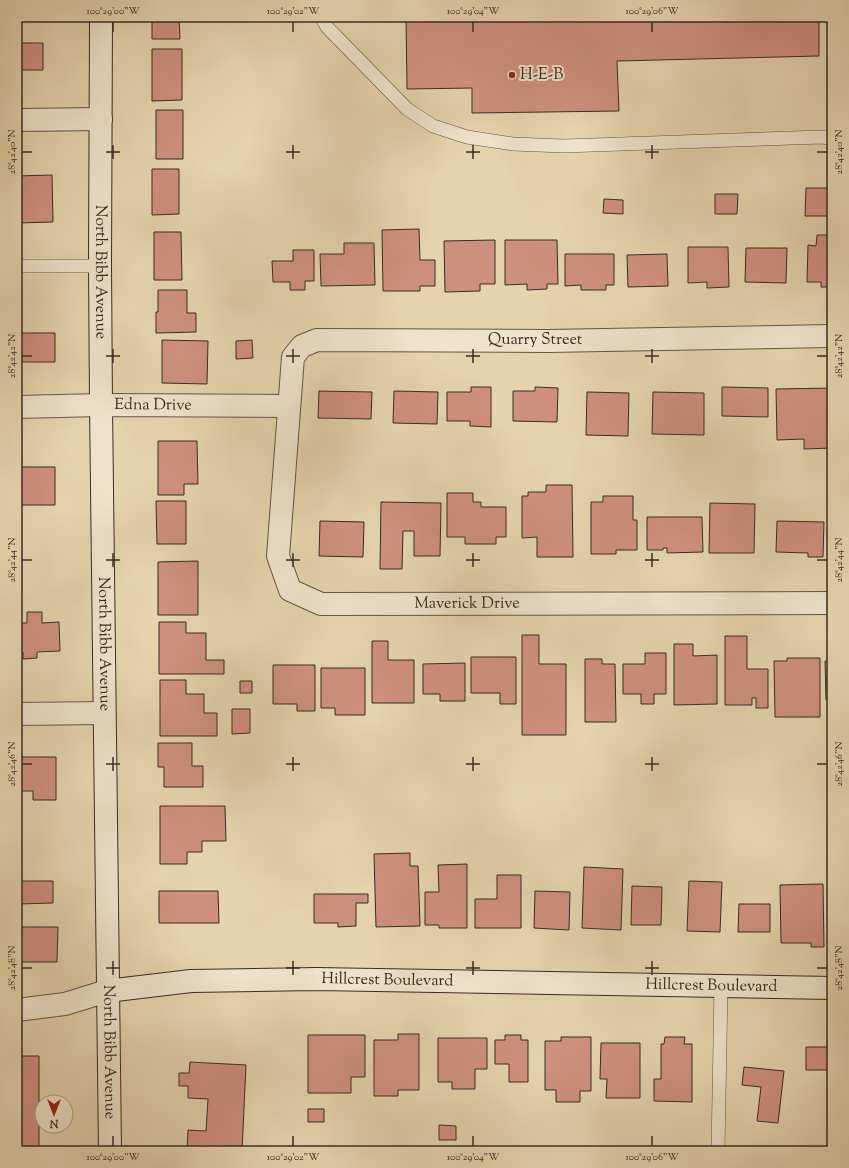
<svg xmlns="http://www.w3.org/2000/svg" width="849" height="1168" font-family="'Sorts Mill Goudy',serif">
<rect width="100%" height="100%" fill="#e5d3ad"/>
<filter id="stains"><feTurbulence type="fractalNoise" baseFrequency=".005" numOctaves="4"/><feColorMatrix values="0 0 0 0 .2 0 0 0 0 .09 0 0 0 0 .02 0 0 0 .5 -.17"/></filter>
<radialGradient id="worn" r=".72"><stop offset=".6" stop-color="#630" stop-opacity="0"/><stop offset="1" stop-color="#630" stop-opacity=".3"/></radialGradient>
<!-- building -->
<path fill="#ce907e" stroke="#372c24" d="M152,17H179L180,39H152Z
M406,17H819V56L617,61L619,111L472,113V88L407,89Z
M17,43H43V70H17Z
M152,49H182V100L152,101Z
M156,110H183V159H156Z
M152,169H179V214L152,215Z
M52,175L53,222L17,223V176Z
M806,188H832V216H805Z
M715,194H738L737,214H715Z
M604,199L623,200V214L603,213Z
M419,229L420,260H435V286H420V291H383L382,230Z
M154,232H181L182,280H154Z
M817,235H832V287H821V282H807L808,245L816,246Z
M495,240V284H480V291L445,292L444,241Z
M505,240H557L558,284H547V289L527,290V284L505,285Z
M344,243H374L375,285L321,286L320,254H344Z
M688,247H728L729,287L707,288V282L688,283Z
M746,248H787L786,283L745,282Z
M293,250H314V281H305V290H290V282H273L272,261H293Z
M565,254H614V285H606V290H581V285L565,286Z
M667,254L668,286L628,287L627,255Z
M158,290H187V313H196V332L156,333V312H158Z
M17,333H55V362H17Z
M162,340L208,341L207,384L162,383Z
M252,340L253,358L236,359V341Z
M471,387H491V427L470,426V421H447V392H471Z
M535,387L558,388L557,422L513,421V391H535Z
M722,387L768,388V417L722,416Z
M832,388V448L804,449V439L777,440L776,389Z
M319,391L372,392L371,419L318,418Z
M394,391L438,392L437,424L393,423Z
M587,392L629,393L628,436L586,435Z
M653,392L704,393V435L652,434Z
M158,441H197L198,484H184V495H158Z
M17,467H55V505H17Z
M546,485H572L573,557H537V537L522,538V496H528V492H546Z
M447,493H473V502H481V507H506V537H496V544H465V537H447Z
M603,496H633V520H637V550H616V554H591V502H603Z
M156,501H186V544H157Z
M381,502L441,503L440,556H414V531H403L402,569H380Z
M710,503L755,504L754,553H709Z
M647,517H702L703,552L667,553V548H663V550H647Z
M320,521L364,522L363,557L319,556Z
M777,521L824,522L823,557H808V553L776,552Z
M198,561V615H158V562Z
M27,612H42V623L59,622L60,651L37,652V658L23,659V652H17V623H27Z
M159,622H186V633H206V660H224V674H159Z
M522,635H539V664H566V735H522Z
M725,636H747V669H768V708H756V698H752V705H725Z
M372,641H388V660H414V703H372Z
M674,644H693V656L717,655V704L674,705Z
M645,653H666V694H654V704H641V694H623V664H645Z
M471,657H516V704H500V693H471Z
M787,658H820V717H775L774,661H787Z
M585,659H602V664H615L616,722H585Z
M825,661H832V700H826Z
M465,663V701H440V694H423V664Z
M273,665H315V711H297V704H273Z
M321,668H365V715H335V708H321Z
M160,680H186V694H204V713H217V736H160Z
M240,681H252V693H240Z
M232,709H250V733L232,734Z
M158,743H192V766H203V787H164V767H158Z
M17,757H56V800H33V791H17Z
M160,806H225L226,841H202V852H187V864H160Z
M410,853V866H418L420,926L376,927L374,854Z
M467,864V928H439V925H425V892H439L438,865Z
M584,867L623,869L621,930L582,928Z
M497,875H521V928H475V899H497Z
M17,881H53V903L17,904Z
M689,881L722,882L720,932L687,931Z
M823,884L824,947H811V943H781L780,885Z
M632,886L662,887L661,925H631Z
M159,891H218L219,923H159Z
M535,891L570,892L569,930L534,928Z
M314,894H368V903H356V926L338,927V923H314Z
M739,904H770V932H738Z
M17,927H58L57,962H17Z
M398,1034H419V1090H398V1096H374V1040H398Z
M308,1035H365V1077H351V1093H308Z
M505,1035H521V1040H528V1082H509V1064H495V1040H505Z
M561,1037H591V1091H580V1102H556V1090H545V1041H561Z
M665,1037H685L684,1044H692V1102L654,1101V1079H661V1044H664Z
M438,1038H487V1069H475V1089H452V1082H438Z
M601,1043H640V1098H606L607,1079H600Z
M806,1047H832V1070H806Z
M17,1056H39V1151H17Z
M190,1062L246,1065L242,1151H187L188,1130L206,1131L208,1099L188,1098V1086H179V1073H189Z
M744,1067L784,1071L778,1123L757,1121L761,1087L742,1085Z
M308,1109H324V1122H308Z
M439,1125L456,1126V1140H439Z"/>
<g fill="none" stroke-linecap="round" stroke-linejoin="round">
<!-- lane casing -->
<g stroke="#625646" stroke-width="14">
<path id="lane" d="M321,17L327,27L407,109L433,126L467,137L513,144L564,146L821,137L832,138
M17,266H100
M718,1151L721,987"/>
</g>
<!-- street casing -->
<g stroke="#625646" stroke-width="24">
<g id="street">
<path d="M17,120L101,119"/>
<path id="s1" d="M832,336L547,341L317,340L302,346L293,357L278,556L290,590L321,604L832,603"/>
<path id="s2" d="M17,407L101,405L288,406"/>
<path d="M17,714L104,713"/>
<path d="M17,1010L65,1004L107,991"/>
</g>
</g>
<!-- secondary casing -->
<g stroke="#372c24" stroke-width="24">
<g id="secondary">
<path id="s3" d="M101,17L100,266L101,405L110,1151"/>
<path id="s4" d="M107,991L191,981L317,979L832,988"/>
</g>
</g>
<!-- lane -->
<use href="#lane" stroke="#eee2ca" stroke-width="13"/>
<!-- street -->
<use href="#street" stroke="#eee2ca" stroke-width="22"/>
<!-- secondary -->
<use href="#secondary" stroke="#eee2ca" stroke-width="22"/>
</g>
<!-- ticks -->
<path fill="none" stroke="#372c24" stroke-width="1.5" d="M113,22V32M293,22V32M473,22V32M652,22V32M113,145V159M293,145V159M473,145V159M652,145V159M22,152H32M106,152H120M286,152H300M466,152H480M645,152H659M817,152H827M113,349V363M293,349V363M473,349V363M652,349V363M22,356H32M106,356H120M286,356H300M466,356H480M645,356H659M817,356H827M113,553V567M293,553V567M473,553V567M652,553V567M22,560H32M106,560H120M286,560H300M466,560H480M645,560H659M817,560H827M113,757V771M293,757V771M473,757V771M652,757V771M22,764H32M106,764H120M286,764H300M466,764H480M645,764H659M817,764H827M113,961V975M293,961V975M473,961V975M652,961V975M22,968H32M106,968H120M286,968H300M466,968H480M645,968H659M817,968H827M113,1136V1146M293,1136V1146M473,1136V1146M652,1136V1146"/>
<!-- markers -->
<circle fill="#8f2418" stroke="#eee2ca" stroke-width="1.5" cx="512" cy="75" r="4"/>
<g text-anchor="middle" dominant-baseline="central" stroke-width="4" stroke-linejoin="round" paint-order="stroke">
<!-- poi labels -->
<g font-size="16" fill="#372c24" stroke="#eee2ca" text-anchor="start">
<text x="520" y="75">H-E-B</text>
</g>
<!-- street labels -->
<g font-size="16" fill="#372c24" stroke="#eee2ca">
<text stroke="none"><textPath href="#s3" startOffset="255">North Bibb Avenue</textPath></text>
<text x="535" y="340">Quarry Street</text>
<text stroke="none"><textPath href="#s2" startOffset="136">Edna Drive</textPath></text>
<text stroke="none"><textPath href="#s1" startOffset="961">Maverick Drive</textPath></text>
<text stroke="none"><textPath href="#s3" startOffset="627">North Bibb Avenue</textPath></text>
<text stroke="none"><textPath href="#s4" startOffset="281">Hillcrest Boulevard</textPath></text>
<text stroke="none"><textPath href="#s4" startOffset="605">Hillcrest Boulevard</textPath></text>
<text stroke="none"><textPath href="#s3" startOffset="1035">North Bibb Avenue</textPath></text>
</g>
</g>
<!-- margin -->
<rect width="849" height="1168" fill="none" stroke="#e5d3ad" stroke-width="44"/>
<!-- north arrow -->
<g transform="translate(54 1114) rotate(180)"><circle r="19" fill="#eee2ca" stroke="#a59988"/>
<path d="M0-3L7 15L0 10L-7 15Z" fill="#8f2418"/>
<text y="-6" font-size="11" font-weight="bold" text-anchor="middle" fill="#372c24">N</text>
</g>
<rect x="22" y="22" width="805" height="1124" fill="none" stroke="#372c24" stroke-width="1.5"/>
<g font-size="10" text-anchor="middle" fill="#372c24">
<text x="113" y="14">100°29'00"W</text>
<text x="293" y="14">100°29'02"W</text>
<text x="473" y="14">100°29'04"W</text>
<text x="652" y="14">100°29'06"W</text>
<text transform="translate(838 152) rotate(-90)" y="4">28°42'40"N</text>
<text transform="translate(11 152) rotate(-90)" y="4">28°42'40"N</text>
<text transform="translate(838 356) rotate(-90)" y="4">28°42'42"N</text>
<text transform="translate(11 356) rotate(-90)" y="4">28°42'42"N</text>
<text transform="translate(838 560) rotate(-90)" y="4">28°42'44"N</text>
<text transform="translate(11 560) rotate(-90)" y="4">28°42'44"N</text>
<text transform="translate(838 764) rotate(-90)" y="4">28°42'46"N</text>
<text transform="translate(11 764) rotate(-90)" y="4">28°42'46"N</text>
<text transform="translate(838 968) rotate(-90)" y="4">28°42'48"N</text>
<text transform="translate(11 968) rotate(-90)" y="4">28°42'48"N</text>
<text x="113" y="1160">100°29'00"W</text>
<text x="293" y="1160">100°29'02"W</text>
<text x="473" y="1160">100°29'04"W</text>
<text x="652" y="1160">100°29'06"W</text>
</g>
<rect width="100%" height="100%" filter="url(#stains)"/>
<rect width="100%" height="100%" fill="url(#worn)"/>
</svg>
